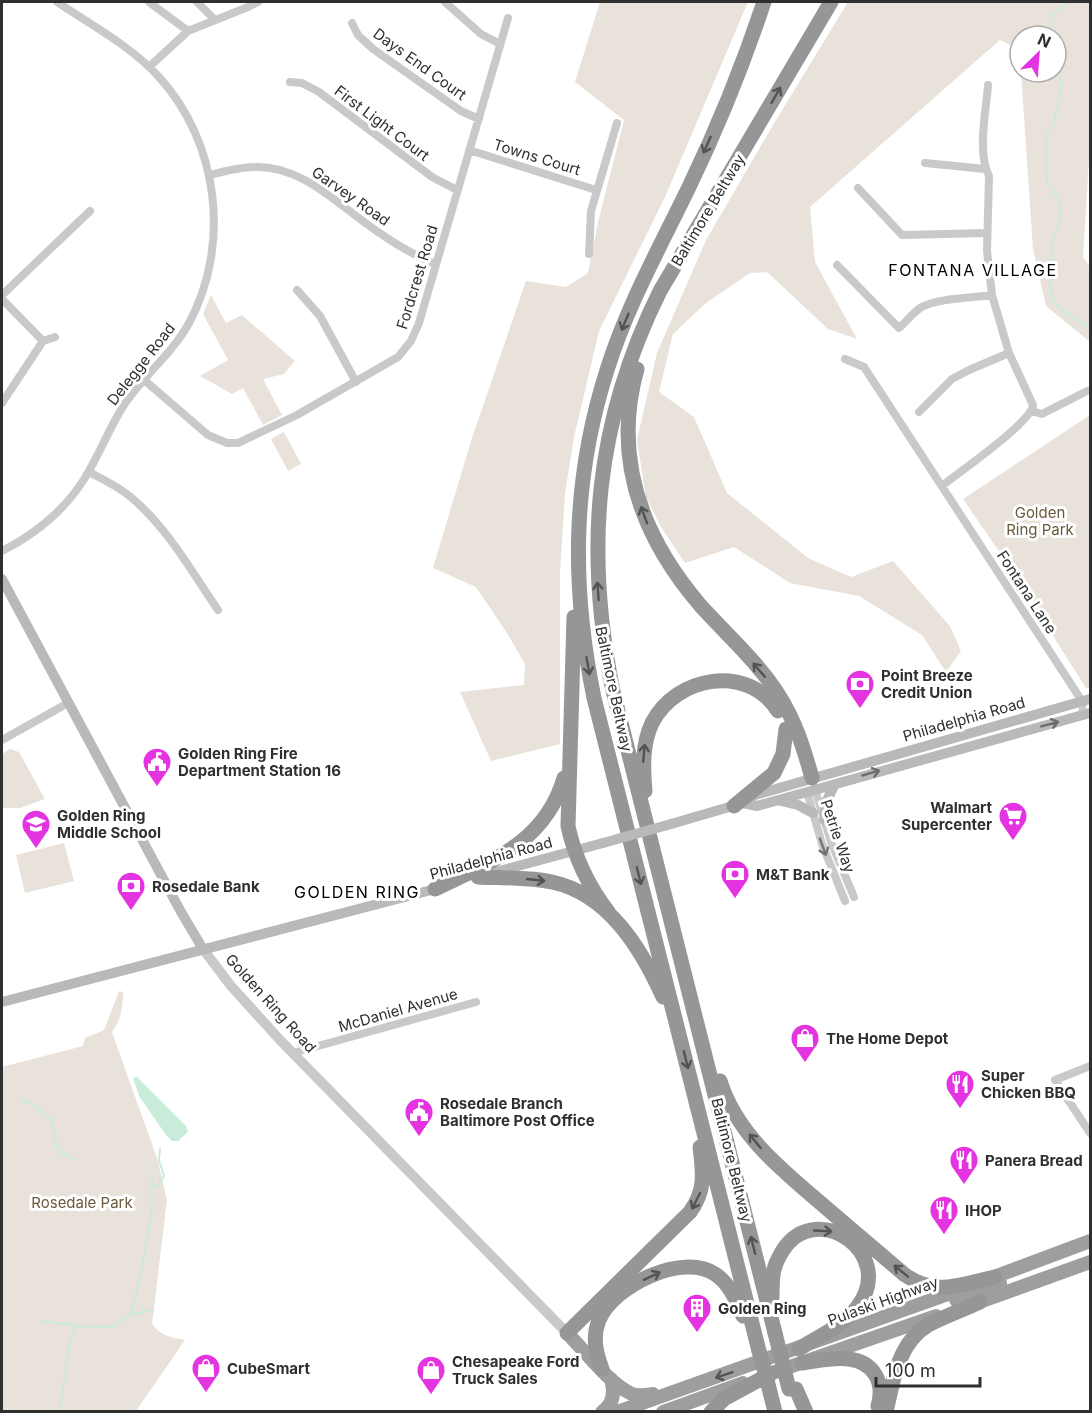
<svg xmlns="http://www.w3.org/2000/svg" width="1092" height="1413" font-family="Inter,sans-serif">
<rect width="100%" height="100%" fill="#fff"/>
<!-- green -->
<path fill="#e9e2da" d="M600,2H748L665,197L599,331L574,437L565,493L560,573V744L491,761L460,692L524,685L525,664L507,633L476,587L433,568L471,441L526,281L566,287L588,273L599,218L624,120L575,82Z
M848,2H1090V145L1083,257L1090,267V342L1046,306L1033,249L1021,72H1056V36H1020V56L1019,49L1000,40L810,207L815,262L857,339L828,329L767,272L750,273L706,303L673,334L659,392L694,417L727,493L808,558L851,577L893,561L950,626L961,651L946,672L922,635L859,596L790,583L734,547L685,563L661,527L646,497L637,440L657,353L706,240L776,120Z
M211,295L226,323L242,315L295,361L284,374L263,379L282,415L263,425L243,388L232,394L200,376L228,360L203,314Z
M1090,415V688H1086L1007,563L963,499Z
M284,432L301,464L288,471L271,439Z
M10,749L19,752L45,799L20,808H2V754Z
M64,843L74,881L25,893L16,855Z
M119,991L123,992C123,1007 121,1020 112,1032L158,1161L167,1200L152,1324C161,1336 170,1337 185,1340L136,1411H2V1067L83,1046L85,1038L104,1030Z"/>
<!-- water -->
<path fill="#c9ecda" d="M137,1077L186,1126L188,1132L178,1141H172L166,1135L139,1096L133,1078Z"/>
<g fill="none" stroke-linecap="round" stroke-linejoin="round">
<!-- stream -->
<path stroke="#c9ecda" stroke-width="2" d="M1046,36L1052,16L1067,2
M1056,70L1062,84L1054,122L1046,136L1047,182L1059,200L1061,217L1052,244L1053,259L1050,284L1052,299L1063,311L1090,328
M21,1099L37,1107L52,1122L57,1147L61,1152L74,1159
M153,1187L159,1185L164,1176L159,1160L160,1149
M133,1313H142L144,1310L153,1312
M41,1321L89,1327H112L122,1322L132,1312L141,1273L152,1210V1174
M60,1412L68,1350L76,1325"/>
<!-- minor -->
<path stroke="#c9c9c9" stroke-width="8" d="M149,2L188,31
M197,2L215,20
M445,2L481,34L500,44
M352,23L358,35L373,49L461,111L479,119
M149,67L188,31L248,7L258,2
M290,82L302,83L319,92L432,177L457,190
M469,150L596,190
M925,163L985,169
M210,175C225,171 240,167 255,167C298,166 329,196 360,219C384,237 408,253 435,264
M858,188L902,235L987,233
M589,254L591,211L617,123
M837,265L899,328C906,322 912,314 920,308C937,298 972,298 992,295
M297,290L320,316L356,382
M2,295L90,211
M2,299L43,341
M845,359L864,367L1082,701L1083,715
M143,379L208,435L227,443H238L297,415L398,357L411,341L419,323L508,18
M2,403L43,341L55,337
M1032,411L1042,414L1087,391
M919,412L952,379L969,370L1009,353
M89,472C104,480 120,487 133,499C168,529 192,572 218,610
M942,486C959,472 1031,423 1033,405L1009,353L992,295L987,251L989,176C977,153 986,111 988,85
M2,551C38,533 71,505 90,469C102,448 111,425 124,405C143,376 172,354 189,323C231,245 219,143 159,77C131,46 91,25 57,2
M2,740L68,703
M815,789L831,842L854,897
M807,792L822,844L845,901
M293,1053L476,1002
M1090,1066L1055,1080L1090,1133"/>
<!-- tertiary -->
<path stroke="#c9c9c9" stroke-width="10" d="M203,949L231,986L280,1040L567,1333"/>
<!-- secondary -->
<path stroke="#b9b9b9" stroke-width="10" d="M2,579L181,912L203,949
M781,801L798,805L813,813
M743,803L757,806L1090,713
M824,820L826,802L835,784
M671,824L743,803L755,795L1090,699
M492,873L603,843
M2,1002L439,888"/>
<!-- trunk -->
<path stroke="#9e9e9e" stroke-width="14" d="M986,1280L1090,1241
M956,1300L1000,1283
M971,1305L1090,1262
M567,1333C584,1350 609,1383 630,1393C637,1397 646,1395 653,1394
M775,1372L936,1316
M602,1412C614,1404 615,1392 611,1379
M617,1412L965,1288
M663,1412L743,1383"/>
<!-- motorway -->
<path stroke="#969696" stroke-width="15" d="M637,369C612,458 642,537 700,605C726,634 757,661 778,694C795,720 804,749 812,778
M574,617L568,826C575,859 589,887 609,913
M645,791C643,768 642,744 652,723C676,676 748,663 778,711
M734,806L774,773L783,754L786,729
M478,877C502,878 528,877 552,882C608,894 641,948 663,997
M435,889C490,862 545,843 564,778
M720,1081C737,1135 783,1171 824,1206C851,1229 878,1252 905,1275C936,1297 961,1284 995,1277
M772,1298C772,1291 772,1283 773,1275C774,1266 778,1258 783,1250C817,1198 897,1254 858,1306C844,1326 819,1336 799,1349
M567,1333L690,1212C706,1190 703,1173 700,1147
M775,1333L613,691C584,549 595,422 660,291L831,2
M759,1351L594,698C571,586 572,480 607,370C627,306 660,247 689,187C718,127 743,65 764,2
M802,1363C817,1361 833,1357 849,1359C874,1362 885,1383 878,1406
M602,1369C596,1353 592,1337 599,1320C613,1286 682,1252 715,1274C730,1284 736,1300 743,1316
M767,1380L775,1412
M796,1389L806,1412
M711,1412L724,1399L772,1373
M886,1412C893,1381 898,1343 928,1325C945,1316 963,1310 980,1302"/>
<!-- secondary-bridge -->
<path stroke="#b9b9b9" stroke-width="10" d="M603,843L671,824"/>
<!-- motorway-bridge -->
<path stroke="#969696" stroke-width="15" d="M775,1333L789,1389
M759,1351L767,1380"/>
</g>
<!-- one-way arrows -->
<defs><path id="oneway-shaft" d="M-6 0H5M1.5-3L5.5 0L1.5 3" fill="none" stroke-width="1.6" stroke-linecap="round" stroke-linejoin="round" transform="scale(1.5)"/></defs>
<g stroke="#535353">
<use href="#oneway-shaft" transform="translate(776 95) rotate(-60)"/>
<use href="#oneway-shaft" transform="translate(707 145) rotate(114)"/>
<use href="#oneway-shaft" transform="translate(625 322) rotate(113)"/>
<use href="#oneway-shaft" transform="translate(644 515) rotate(-110)"/>
<use href="#oneway-shaft" transform="translate(598 591) rotate(-94)"/>
<use href="#oneway-shaft" transform="translate(588 666) rotate(80)"/>
<use href="#oneway-shaft" transform="translate(759 670) rotate(-131)"/>
<use href="#oneway-shaft" transform="translate(644 753) rotate(-85)"/>
<use href="#oneway-shaft" transform="translate(639 876) rotate(76)"/>
<use href="#oneway-shaft" transform="translate(536 880) rotate(6)"/>
<use href="#oneway-shaft" transform="translate(686 1060) rotate(76)"/>
<use href="#oneway-shaft" transform="translate(755 1141) rotate(-129)"/>
<use href="#oneway-shaft" transform="translate(696 1201) rotate(117)"/>
<use href="#oneway-shaft" transform="translate(823 1231) rotate(3)"/>
<use href="#oneway-shaft" transform="translate(753 1245) rotate(-104)"/>
<use href="#oneway-shaft" transform="translate(901 1271) rotate(-141)"/>
<use href="#oneway-shaft" transform="translate(652 1276) rotate(-25)"/>
</g>
<g stroke="#6d6d6d">
<use href="#oneway-shaft" transform="translate(1050 724) rotate(-15)"/>
<use href="#oneway-shaft" transform="translate(871 773) rotate(-16)"/>
</g>
<use stroke="#747474" href="#oneway-shaft" transform="translate(823 847) rotate(70)"/>
<use stroke="#565656" href="#oneway-shaft" transform="translate(724 1375) rotate(161)"/>
<!-- icons -->
<defs>
<g id="bank-pin" transform="scale(1.5)"><path d="M0 17L-7.5 6A9.5 9.5 0 1 1 7.5 6Z" fill="#e433e1" stroke="#fff"/><path d="M-6-4H6V4H-6ZM0-2.3a2.3 2.3 0 1 0 0 4.6a2.3 2.3 0 1 0 0-4.6Z" fill="#fff"/></g>
<g id="civic-pin" transform="scale(1.5)"><path d="M0 17L-7.5 6A9.5 9.5 0 1 1 7.5 6Z" fill="#e433e1" stroke="#fff"/><path d="M-.6-6.5H3V-4.5H.6V-3L4-1V1h2V6H-6V1h2V-1L-.6-3ZM-1.2 2.5V6h2.4V2.5Z" fill="#fff"/></g>
<g id="supermarket-pin" transform="scale(1.5)"><path d="M0 17L-7.5 6A9.5 9.5 0 1 1 7.5 6Z" fill="#e433e1" stroke="#fff"/><path d="M-6-5.5h2.5l.6 2H6L4.5 2H-2.5L-4.4-4H-6ZM-1.5 3.2a1.3 1.3 0 1 0 .1 0ZM3 3.2a1.3 1.3 0 1 0 .1 0Z" fill="#fff"/></g>
<g id="school-pin" transform="scale(1.5)"><path d="M0 17L-7.5 6A9.5 9.5 0 1 1 7.5 6Z" fill="#e433e1" stroke="#fff"/><path d="M0-5L7-2L0 1L-7-2ZM-4 1L0 2.5L4 1V4Q0 6-4 4Z" fill="#fff"/></g>
<g id="shop-pin" transform="scale(1.5)"><path d="M0 17L-7.5 6A9.5 9.5 0 1 1 7.5 6Z" fill="#e433e1" stroke="#fff"/><path d="M-5-2.5h2.3a2.7 3.5 0 0 1 5.4 0H5L5.5 6h-11ZM-1.5-2.5h3a1.5 2.3 0 0 0-3 0Z" fill="#fff"/></g>
<g id="restaurant-pin" transform="scale(1.5)"><path d="M0 17L-7.5 6A9.5 9.5 0 1 1 7.5 6Z" fill="#e433e1" stroke="#fff"/><path d="M-5-6h1v4h1v-4h1v4h1v-4h1v5L-1.5 .5V6h-2V.5L-5-1ZM5-6V6H3V1.5H1.5Q1.5-4 5-6Z" fill="#fff"/></g>
<g id="building-pin" transform="scale(1.5)"><path d="M0 17L-7.5 6A9.5 9.5 0 1 1 7.5 6Z" fill="#e433e1" stroke="#fff"/><path d="M-4-6H4V6H1V3H-1V6H-4ZM-2.5-4.3h1.7v1.8h-1.7ZM.8-4.3h1.7v1.8H.8ZM-2.5-1h1.7V.8h-1.7ZM.8-1h1.7V.8H.8Z" fill="#fff"/></g>
</defs>
<g fill-rule="evenodd">
<use href="#bank-pin" x="860" y="684"/>
<use href="#civic-pin" x="157" y="762"/>
<use href="#supermarket-pin" x="1013" y="816"/>
<use href="#school-pin" x="36" y="824"/>
<use href="#bank-pin" x="735" y="874"/>
<use href="#bank-pin" x="131" y="886"/>
<use href="#shop-pin" x="805" y="1038"/>
<use href="#restaurant-pin" x="960" y="1084"/>
<use href="#civic-pin" x="419" y="1112"/>
<use href="#restaurant-pin" x="964" y="1160"/>
<use href="#restaurant-pin" x="944" y="1210"/>
<use href="#building-pin" x="697" y="1308"/>
<use href="#shop-pin" x="206" y="1368"/>
<use href="#shop-pin" x="431" y="1370"/>
</g>
<g text-anchor="middle" dominant-baseline="central" stroke-width="6" stroke-linejoin="round" paint-order="stroke">
<!-- street labels -->
<g font-size="15" fill="#2f2f2f" stroke="#fff">
<text transform="translate(420 64) rotate(36)">Days End Court</text>
<text transform="translate(382 123) rotate(37)">First Light Court</text>
<text transform="translate(537 157) rotate(17)">Towns Court</text>
<text transform="translate(351 196) rotate(35)">Garvey Road</text>
<text transform="translate(708 210) rotate(-59)">Baltimore Beltway</text>
<text transform="translate(417 277) rotate(-73)">Fordcrest Road</text>
<text transform="translate(141 364) rotate(-52)">Delegge Road</text>
<text transform="translate(1027 592) rotate(57)">Fontana Lane</text>
<text transform="translate(614 689) rotate(78)">Baltimore Beltway</text>
<text transform="translate(964 719) rotate(-16)">Philadelphia Road</text>
<text transform="translate(838 836) rotate(71)">Petrie Way</text>
<text transform="translate(491 858) rotate(-15)">Philadelphia Road</text>
<text transform="translate(271 1003) rotate(48)">Golden Ring Road</text>
<text transform="translate(398 1010) rotate(-16)">McDaniel Avenue</text>
<text transform="translate(732 1160) rotate(76)">Baltimore Beltway</text>
<text transform="translate(883 1301) rotate(-20)">Pulaski Highway</text>
</g>
<!-- park labels -->
<g font-size="15" fill="#6a593c" stroke="#fff">
<text x="1040" y="512">Golden<tspan x="1040" dy="17">Ring Park</tspan></text>
<text x="82" y="1202">Rosedale Park</text>
</g>
<!-- poi labels -->
<g font-size="15" font-weight="bold" fill="#2f2f2f" stroke="#fff" text-anchor="start">
<text x="881" y="675">Point Breeze<tspan x="881" dy="17">Credit Union</tspan></text>
<text x="178" y="753">Golden Ring Fire<tspan x="178" dy="17">Department Station 16</tspan></text>
<text x="992" y="807" text-anchor="end">Walmart<tspan x="992" dy="17">Supercenter</tspan></text>
<text x="57" y="815">Golden Ring<tspan x="57" dy="17">Middle School</tspan></text>
<text x="756" y="874">M&amp;T Bank</text>
<text x="152" y="886">Rosedale Bank</text>
<text x="826" y="1038">The Home Depot</text>
<text x="981" y="1075">Super<tspan x="981" dy="17">Chicken BBQ</tspan></text>
<text x="440" y="1103">Rosedale Branch<tspan x="440" dy="17">Baltimore Post Office</tspan></text>
<text x="985" y="1160">Panera Bread</text>
<text x="965" y="1210">IHOP</text>
<text x="718" y="1308">Golden Ring</text>
<text x="452" y="1361">Chesapeake Ford<tspan x="452" dy="17">Truck Sales</tspan></text>
<text x="227" y="1368">CubeSmart</text>
</g>
<!-- neighbourhood labels -->
<g font-size="16" letter-spacing="1.5" fill="#000" stroke="#fff">
<text x="973" y="270">FONTANA VILLAGE</text>
<text x="357" y="892">GOLDEN RING</text>
</g>
</g>
<!-- border -->
<rect width="1092" height="1413" fill="none" stroke="#2f2f2f" stroke-width="6"/>
<!-- north arrow -->
<g transform="translate(1038 54) rotate(25)"><circle r="28" fill="#ffffff" stroke="#acacac" stroke-width="1.5"/>
<path d="M0-4.5L10 22L0 15L-10 22Z" fill="#e433e1"/>
<text y="-9" font-size="16" font-weight="bold" text-anchor="middle" fill="#2f2f2f">N</text>
</g>
<!-- scale -->
<path d="M876 1377v9h104v-9" fill="none" stroke="#2f2f2f" stroke-width="3"/>
<text x="885" y="1377" font-size="18" fill="#2f2f2f" stroke="#ffffff" stroke-width="4.5" paint-order="stroke">100 m</text>
</svg>
